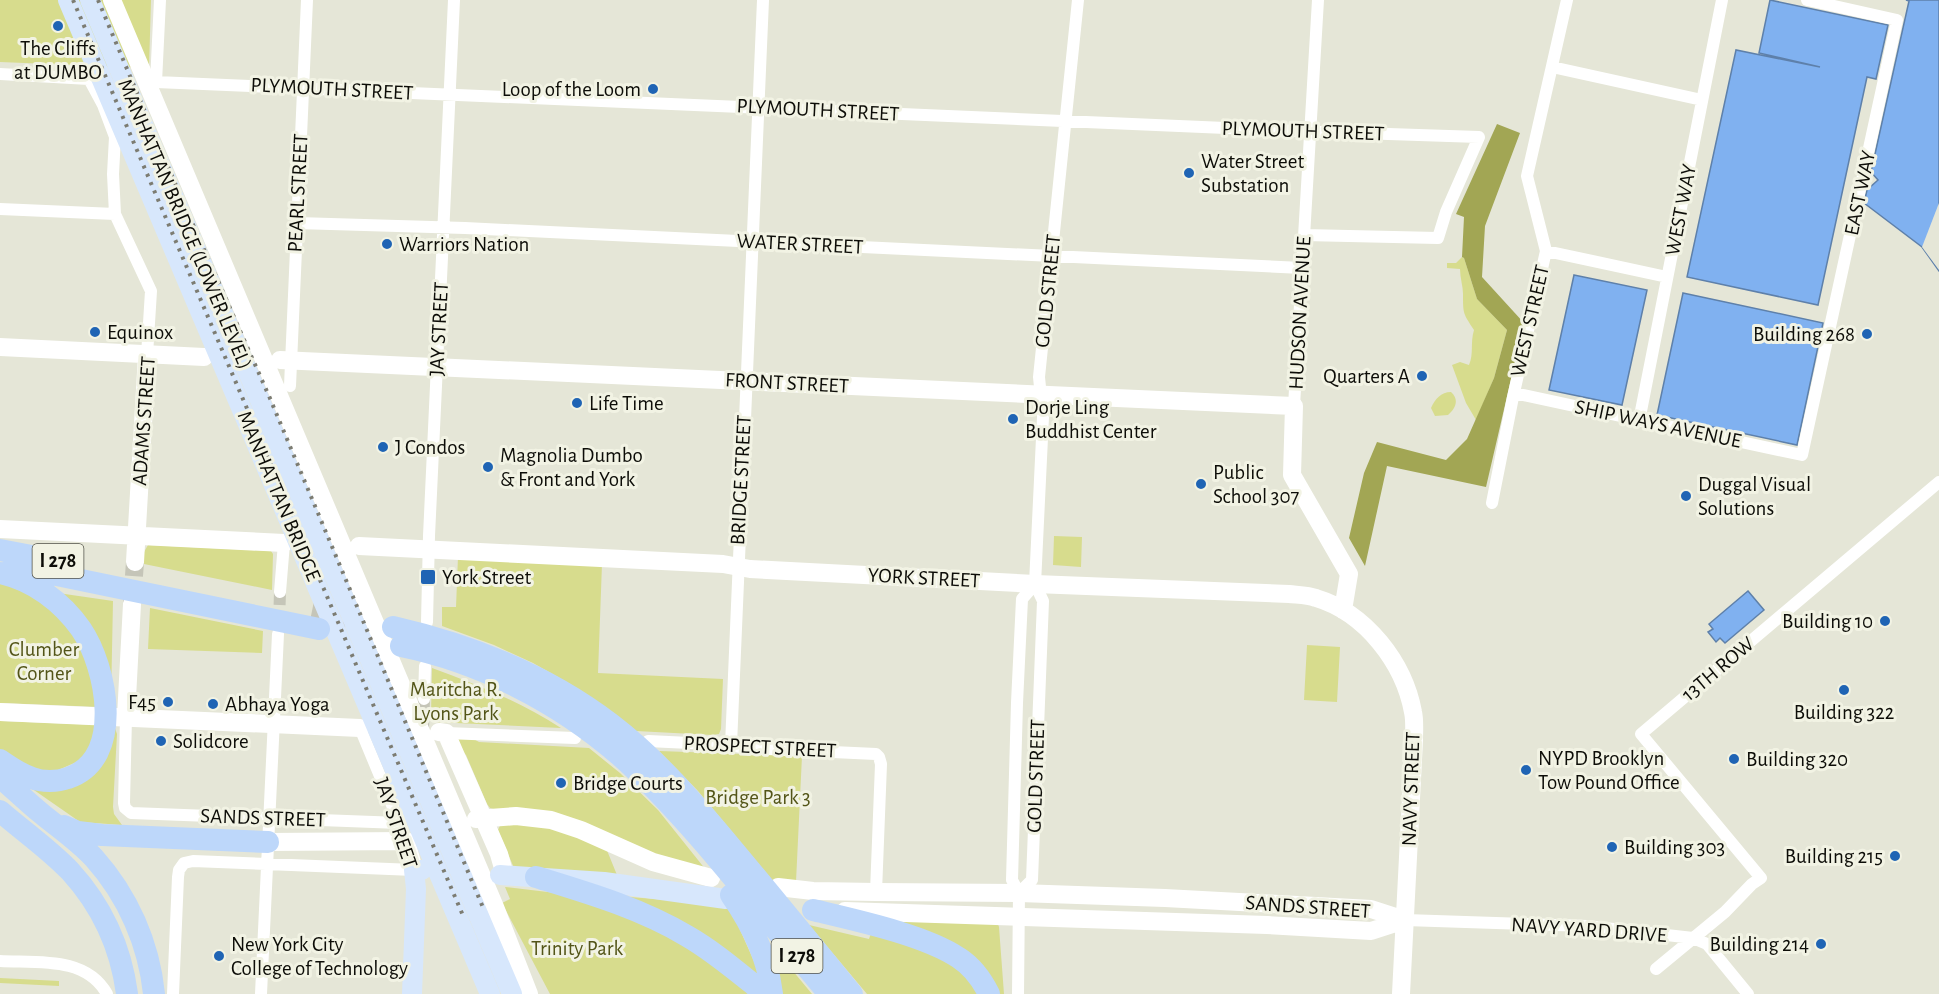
<svg xmlns="http://www.w3.org/2000/svg" width="1939" height="994" font-family="'Alegreya Sans',sans-serif">
<rect width="100%" height="100%" fill="#e5e6d7"/>
<!-- green -->
<path fill="#d7dc8d" d="M0,0H151L149,68L0,62Z
M1462,257L1464,258L1477,299L1507,330L1494,378L1476,420L1466,403L1452,365L1460,362L1469,365C1474,354 1470,343 1474,330C1463,313 1463,314 1463,294C1463,286 1460,278 1460,269L1447,268V263H1456Z
M1451,392C1460,400 1455,409 1448,415L1435,416L1431,408C1435,399 1441,392 1451,392Z
M1054,536L1082,537L1081,567L1053,565Z
M148,545L271,551L273,554L272,590L144,564V552Z
M458,557L602,564L598,673L723,679L721,729L719,734L712,735L636,731L570,684L533,663L494,645L442,626V607H456Z
M0,578L19,584L75,628L100,707L0,703Z
M58,593L113,601L111,700Z
M150,608L263,631L262,653L148,649Z
M1307,645L1340,647L1337,702L1304,700Z
M432,668C478,685 519,701 561,728L434,722L431,715Z
M0,721L100,725L88,757L49,774L0,755Z
M115,728L117,734L113,807L114,814L122,825L80,822L21,781L54,788Z
M457,738H472L479,742L589,748L620,773L658,810L706,870L490,808L487,804L466,755L461,751Z
M659,751L802,756L796,882L772,880L698,791Z
M501,823L544,825L606,848L617,875L514,868L498,830Z
M505,887L556,893L659,928L755,994H550L502,903L510,899Z
M630,897L729,905L765,986Z
M874,917L998,924L999,927L1004,994H997Z
M809,925L869,939L871,933L948,959L982,994H867Z
M778,953L812,994H781L773,957Z
M0,978L59,981V986L0,983Z"/>
<!-- forest -->
<path fill="#a2a654" d="M1497,124L1520,133L1485,226L1482,277L1524,323L1486,487L1387,466L1365,566L1349,538L1364,473L1377,442L1446,460L1467,439L1494,378L1507,330L1477,299L1464,258L1462,257L1464,217L1456,214Z"/>
<!-- water -->
<path fill="#80b1f0" stroke="#5e80aa" stroke-width="1.5" d="M1770,0L1888,25L1876,79L1867,77L1818,305L1687,277L1736,50L1820,67L1759,53Z
M1906,0H1939V271L1922,247L1864,203L1867,190L1878,180L1871,172L1909,1Z
M1574,275L1647,290L1622,405L1549,390Z
M1683,293L1823,323L1797,445L1657,415Z
M1748,591L1764,610L1725,643L1720,638L1716,642L1708,632L1713,629L1709,624Z"/>
<!-- pier -->
<path fill="#e5e6d7" d="M1939,203V270L1922,247Z"/>
<g fill="none" stroke-linecap="round" stroke-linejoin="round">
<!-- street-tunnel -->
<path stroke="#c5c5b8" stroke-width="12" stroke-dasharray="12 6" stroke-linecap="butt" d="M279,623L280,592
M423,730L424,699"/>
<!-- secondary-tunnel -->
<path stroke="#c5c5b8" stroke-width="18" stroke-dasharray="18 9" stroke-linecap="butt" d="M132,603L135,562"/>
<!-- highway-tunnel -->
<path stroke="#c5c5b8" stroke-width="22" stroke-dasharray="22 11" stroke-linecap="butt" d="M312,611L347,618"/>
<!-- street -->
<path stroke="#fff" stroke-width="12" d="M160,0L156,82L1298,131L1479,137L1446,212L1438,238L1304,235
M1552,67L1702,100
M0,74L89,79L103,105L115,137L113,174L115,214L151,291L147,355
M0,209L115,214
M297,223L465,228L1302,268
M1546,251L1667,277
M290,386L307,0
M1514,393L1802,455L1897,20L1807,0
M1294,406L1318,0
M1639,421L1722,0
M1492,503L1513,397L1546,251L1527,176L1567,0
M280,592L284,543
M427,622L429,536L454,0
M424,699L425,666
M126,717L124,803L125,808L131,813L400,823
M360,728L402,829
M446,733L575,738
M648,741L731,745L746,748L876,754L879,757L881,764L876,892
M731,745L763,0
M1019,893L1032,880L1043,601L1035,584L1043,417L1039,377L1078,0
M1405,920L1587,926L1693,938L1707,944L1748,994
M0,961C37,963 86,956 107,994
M1656,969L1725,912L1752,884L1761,878L1641,734L1939,482
M173,994L178,877L179,870L184,863L193,861L414,870
M261,994L278,634
M1018,994L1019,893L1012,880L1017,703L1022,599L1035,584"/>
<!-- secondary -->
<path stroke="#fff" stroke-width="18" d="M112,0L495,907L529,994
M0,347L204,357
M280,360L1294,406L1292,475L1349,574L1343,610
M0,529L284,543
M359,546L723,564L750,569L1035,584L1289,594C1298,595 1308,595 1316,598C1366,613 1404,663 1413,712C1415,721 1414,731 1414,740L1401,994
M135,562L147,355
M0,712L360,728
M126,717L132,604
M439,732L446,733L499,854L505,875
M476,819L516,816L551,820L581,830L653,862L711,878
M268,842L406,841L414,870
M778,887L813,891L876,892L1019,893L1165,898L1371,909L1405,920
M845,911L1267,925L1371,931L1405,920"/>
<!-- primary -->
<path stroke="#d7e7fc" stroke-width="20" d="M68,0L490,994
M90,0L512,994
M500,875L604,882L726,899
M412,994L416,889L414,870H422"/>
<!-- highway -->
<path stroke="#bdd7fa" stroke-width="22" d="M0,550L37,557
M13,566L319,629
M0,573C33,580 62,602 81,629C107,667 125,759 68,778C57,782 42,782 32,778C20,774 10,767 0,760
M393,627C471,645 547,675 611,724C657,759 694,803 731,847C772,896 812,945 852,994
M401,646C480,662 558,702 619,755C650,782 677,812 704,843C747,893 787,944 829,994
M0,777C14,789 27,802 42,814C59,828 78,841 94,858C128,896 149,944 154,994
M0,811C23,831 49,849 70,871C102,906 121,948 127,994
M64,826L78,832L102,835L268,842
M536,877C588,893 640,908 687,936C715,952 740,974 765,994
M731,895C752,925 768,957 772,994
M813,910C855,920 925,935 959,958C973,967 982,980 989,994"/>
<!-- rail -->
<path stroke="#7c7c72" stroke-width="4" stroke-dasharray="3 6" stroke-linecap="butt" d="M73,0L464,918
M98,0L183,202L269,396L484,910"/>
</g>
<!-- markers -->
<g fill="#1f64b4" stroke="#f2f3e4" stroke-width="2">
<circle cx="58" cy="26" r="6"/>
<circle cx="653" cy="89" r="6"/>
<circle cx="1189" cy="173" r="6"/>
<circle cx="387" cy="244" r="6"/>
<circle cx="95" cy="332" r="6"/>
<circle cx="1867" cy="334" r="6"/>
<circle cx="1422" cy="376" r="6"/>
<circle cx="577" cy="403" r="6"/>
<circle cx="1013" cy="419" r="6"/>
<circle cx="383" cy="447" r="6"/>
<circle cx="488" cy="467" r="6"/>
<circle cx="1201" cy="484" r="6"/>
<circle cx="1686" cy="496" r="6"/>
<rect x="420" y="569" width="16" height="16" rx="3"/>
<circle cx="1885" cy="621" r="6"/>
<circle cx="1844" cy="690" r="6"/>
<circle cx="168" cy="702" r="6"/>
<circle cx="213" cy="704" r="6"/>
<circle cx="161" cy="741" r="6"/>
<circle cx="1734" cy="759" r="6"/>
<circle cx="1526" cy="770" r="6"/>
<circle cx="561" cy="783" r="6"/>
<circle cx="1612" cy="847" r="6"/>
<circle cx="1895" cy="856" r="6"/>
<circle cx="1821" cy="944" r="6"/>
<circle cx="219" cy="956" r="6"/>
</g>
<g text-anchor="middle" dominant-baseline="central" stroke-width="6" stroke-linejoin="round" paint-order="stroke">
<!-- shield labels -->
<g fill="#f2f3e4" stroke="#52524a" stroke-width="1.5">
<rect x="32.5" y="544" width="51" height="34" rx="4.5"/>
<rect x="771.5" y="939" width="51" height="34" rx="4.5"/>
</g>
<g font-size="20" font-weight="bold" fill="#0d0d08">
<text x="58" y="561">I 278</text>
<text x="797" y="956">I 278</text>
</g>
<!-- poi labels -->
<g font-size="21" fill="#0d0d08" stroke="#f2f3e4" text-anchor="start">
<text x="58" y="48" text-anchor="middle">The Cliffs<tspan x="58" dy="24">at DUMBO</tspan></text>
<text x="641" y="89" text-anchor="end">Loop of the Loom</text>
<text x="1201" y="161">Water Street<tspan x="1201" dy="24">Substation</tspan></text>
<text x="399" y="244">Warriors Nation</text>
<text x="107" y="332">Equinox</text>
<text x="1855" y="334" text-anchor="end">Building 268</text>
<text x="1410" y="376" text-anchor="end">Quarters A</text>
<text x="589" y="403">Life Time</text>
<text x="1025" y="407">Dorje Ling<tspan x="1025" dy="24">Buddhist Center</tspan></text>
<text x="395" y="447">J Condos</text>
<text x="500" y="455">Magnolia Dumbo<tspan x="500" dy="24">&amp; Front and York</tspan></text>
<text x="1213" y="472">Public<tspan x="1213" dy="24">School 307</tspan></text>
<text x="1698" y="484">Duggal Visual<tspan x="1698" dy="24">Solutions</tspan></text>
<text x="442" y="577">York Street</text>
<text x="1873" y="621" text-anchor="end">Building 10</text>
<text x="156" y="702" text-anchor="end">F45</text>
<text x="225" y="704">Abhaya Yoga</text>
<text x="1844" y="712" text-anchor="middle">Building 322</text>
<text x="173" y="741">Solidcore</text>
<text x="1538" y="758">NYPD Brooklyn<tspan x="1538" dy="24">Tow Pound Office</tspan></text>
<text x="1746" y="759">Building 320</text>
<text x="573" y="783">Bridge Courts</text>
<text x="1624" y="847">Building 303</text>
<text x="1883" y="856" text-anchor="end">Building 215</text>
<text x="231" y="944">New York City<tspan x="231" dy="24">College of Technology</tspan></text>
<text x="1809" y="944" text-anchor="end">Building 214</text>
</g>
<!-- street labels -->
<g font-size="21" fill="#0d0d08" stroke="#f2f3e4">
<text transform="translate(332 89) rotate(3)">PLYMOUTH STREET</text>
<text transform="translate(818 110) rotate(3)">PLYMOUTH STREET</text>
<text transform="translate(1303 131) rotate(2)">PLYMOUTH STREET</text>
<text transform="translate(298 193) rotate(-87)">PEARL STREET</text>
<text transform="translate(1860 193) rotate(-78)">EAST WAY</text>
<text transform="translate(1681 210) rotate(-79)">WEST WAY</text>
<text transform="translate(185 224) rotate(67)">MANHATTAN BRIDGE (LOWER LEVEL)</text>
<text transform="translate(800 244) rotate(3)">WATER STREET</text>
<text transform="translate(1048 291) rotate(-84)">GOLD STREET</text>
<text transform="translate(1300 313) rotate(-87)">HUDSON AVENUE</text>
<text transform="translate(1530 321) rotate(-77)">WEST STREET</text>
<text transform="translate(439 329) rotate(-87)">JAY STREET</text>
<text transform="translate(787 383) rotate(3)">FRONT STREET</text>
<text transform="translate(144 421) rotate(-86)">ADAMS STREET</text>
<text transform="translate(1658 424) rotate(12)">SHIP WAYS AVENUE</text>
<text transform="translate(741 480) rotate(-87)">BRIDGE STREET</text>
<text transform="translate(279 496) rotate(67)">MANHATTAN BRIDGE</text>
<text transform="translate(924 578) rotate(3)">YORK STREET</text>
<text transform="translate(1718 669) rotate(-40)">13TH ROW</text>
<text transform="translate(760 747) rotate(3)">PROSPECT STREET</text>
<text transform="translate(1036 776) rotate(-88)">GOLD STREET</text>
<text transform="translate(1411 789) rotate(-88)">NAVY STREET</text>
<text transform="translate(263 818) rotate(2)">SANDS STREET</text>
<text transform="translate(396 823) rotate(71)">JAY STREET</text>
<text transform="translate(1308 907) rotate(4)">SANDS STREET</text>
<text transform="translate(1589 930) rotate(4)">NAVY YARD DRIVE</text>
</g>
<!-- park labels -->
<g font-size="21" fill="#535518" stroke="#f2f3e4">
<text x="44" y="649">Clumber<tspan x="44" dy="24">Corner</tspan></text>
<text x="456" y="689">Maritcha R.<tspan x="456" dy="24">Lyons Park</tspan></text>
<text x="758" y="797">Bridge Park 3</text>
<text x="577" y="948">Trinity Park</text>
</g>
</g>
</svg>
